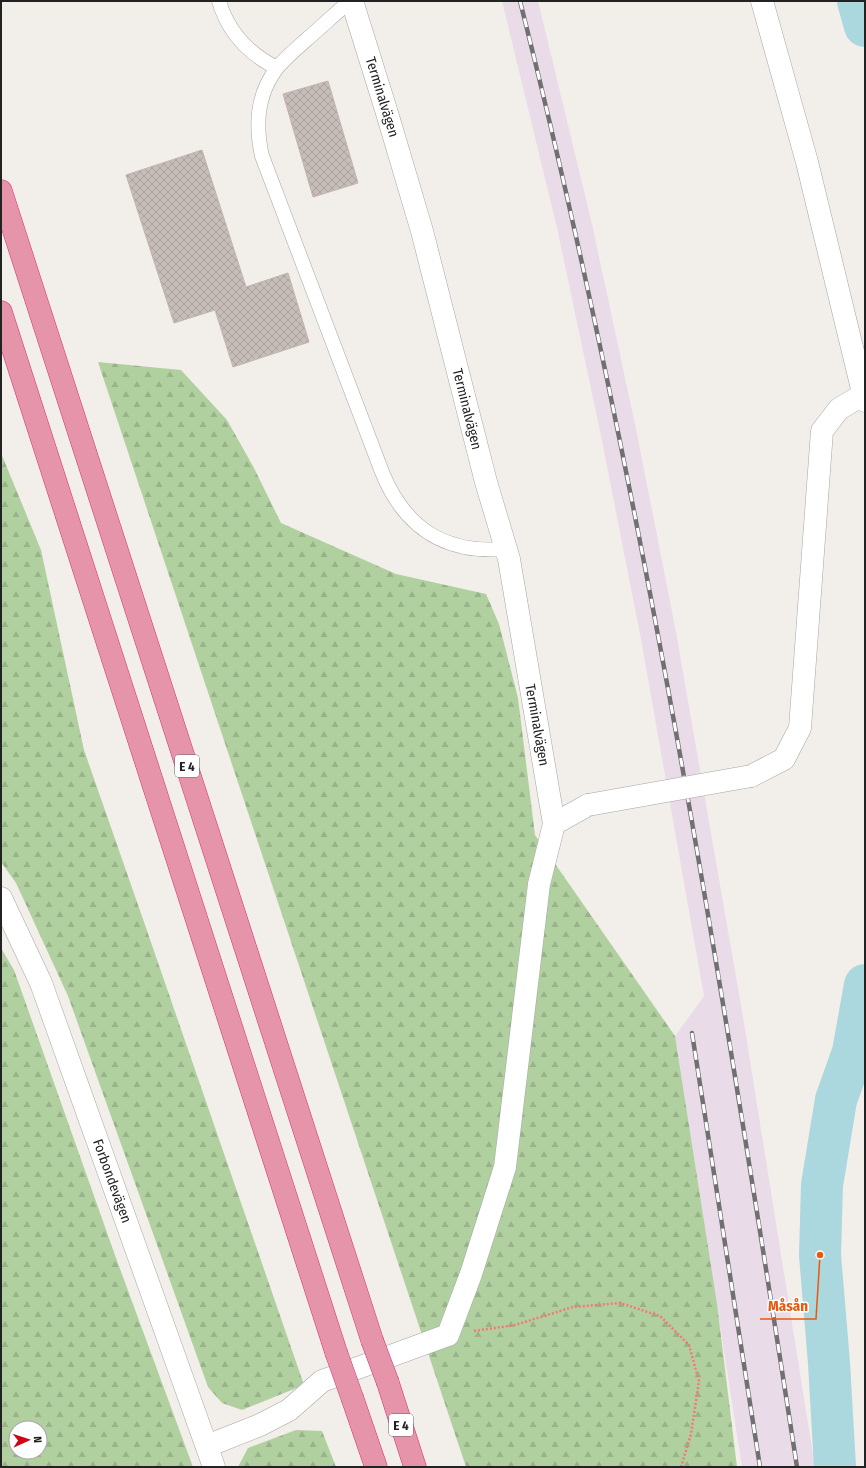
<svg xmlns="http://www.w3.org/2000/svg" width="866" height="1468" font-family="'Fira Sans Condensed',sans-serif">
<defs>
<pattern id="forest-firs" width="22" height="20" patternUnits="userSpaceOnUse"><rect width="22" height="20" fill="#b1d09f"/><path d="M5 1l3.5 6h-7zM16 11l3.5 6h-7z" fill="#98b289"/></pattern>
<pattern id="building-cross-hatch" width="8" height="8" patternUnits="userSpaceOnUse"><rect width="8" height="8" fill="#c6bdb8"/><path d="M0 0l8 8M0 8l8-8" fill="none" stroke="#aaa29e"/></pattern>
</defs>
<rect width="100%" height="100%" fill="#f2eee9"/>
<!-- railway -->
<path fill="#eadbe9" d="M502,1H538L592,224L636,429L676,632L743,1017L815,1467H742L675,1036L704,996L641,639L601,436L558,232Z"/>
<!-- forest -->
<path fill="url(#forest-firs)" fill-rule="evenodd" d="M98,362L181,370L227,420L254,468L281,523L396,574L486,594L499,624L518,698L535,835L675,1036L717,1304L737,1467H466Z
M1,453L41,550L84,750L145,925L304,1385L242,1410L222,1403L208,1387L68,996L16,883L1,862Z
M1,948L14,970L116,1258L193,1467H1ZM16,1428H40V1452H16Z
M296,1430L322,1431L336,1467H238L248,1448Z"/>
<g fill="none" stroke-linecap="round" stroke-linejoin="round">
<!-- river -->
<path stroke="#abd7de" stroke-width="42" d="M858,1L865,26
M835,1467L829,1363L820,1255L822,1185L836,1100L853,1052L865,985"/>
</g>
<!-- building -->
<path fill="url(#building-cross-hatch)" stroke="#c3b4ab" d="M328,81L358,183L313,197L283,94Z
M202,150L246,287L288,273L309,342L233,367L215,310L174,323L126,175Z"/>
<g fill="none" stroke-linecap="round" stroke-linejoin="round">
<!-- lane casing -->
<g stroke="#a6a6a6" stroke-width="15">
<path id="lane" d="M219,1C228,32 249,54 277,68
M350,1C335,14 321,27 306,40C296,49 285,58 277,68C257,94 255,125 262,156L382,472C405,529 445,554 506,549"/>
</g>
<!-- street casing -->
<g stroke="#a6a6a6" stroke-width="23">
<path id="street" d="M352,1L387,113L422,231L486,482L509,559L554,824
M762,1L807,162L865,401
M751,776L784,759L800,728L822,431L839,409L864,394
M1,898L41,983L214,1467
M207,1446L260,1425L289,1410L322,1381L448,1335L471,1274L505,1167L539,884L554,824L588,805"/>
</g>
<!-- highway casing -->
<g stroke="#d82e77" stroke-width="23">
<path id="highway" d="M1,191L372,1340
M1,312L336,1352
M388,1383L415,1467
M353,1400L376,1467"/>
</g>
<!-- path -->
<path stroke="#f77775" stroke-width="2.5" stroke-dasharray="2 2" stroke-linecap="butt" d="M474,1331L515,1325L573,1307L620,1303L660,1316L689,1345L699,1381L691,1434L681,1467"/>
<!-- lane -->
<use href="#lane" stroke="#fff" stroke-width="14"/>
<!-- street -->
<use href="#street" stroke="#fff" stroke-width="22"/>
<!-- highway -->
<use href="#highway" stroke="#e694aa" stroke-width="22"/>
<!-- rail casing -->
<g stroke="#707070" stroke-width="4.5">
<path id="rail" d="M520,1C642,484 721,976 797,1467
M692,1033L760,1467"/>
</g>
<!-- rail -->
<use href="#rail" stroke="#fff" stroke-width="3" stroke-dasharray="9" stroke-linecap="butt"/>
<!-- street-bridge casing -->
<g stroke="#a6a6a6" stroke-width="23" stroke-linecap="butt">
<path id="street-bridge" d="M588,805L751,776"/>
</g>
<!-- highway-bridge casing -->
<g stroke="#d82e77" stroke-width="23" stroke-linecap="butt">
<path id="highway-bridge" d="M372,1340L388,1383
M336,1352L353,1400"/>
</g>
<!-- street-bridge -->
<use href="#street-bridge" stroke="#fff" stroke-width="22"/>
<!-- highway-bridge -->
<use href="#highway-bridge" stroke="#e694aa" stroke-width="22"/>
</g>
<g text-anchor="middle" dominant-baseline="central" stroke-width="3" stroke-linejoin="round" paint-order="stroke">
<!-- shield labels -->
<g fill="#fff" stroke="#646464" stroke-width="1">
<rect x="175" y="755" width="24" height="22" rx="3"/>
<rect x="389" y="1414" width="24" height="22" rx="3"/>
</g>
<g font-size="13" font-weight="bold" fill="#222">
<text x="187" y="766">E 4</text>
<text x="401" y="1425">E 4</text>
</g>
<!-- street labels -->
<g font-size="14" fill="#222" stroke="#fff">
<text transform="translate(382 97) rotate(73)">Terminalvägen</text>
<text transform="translate(467 409) rotate(76)">Terminalvägen</text>
<text transform="translate(537 725) rotate(80)">Terminalvägen</text>
<text transform="translate(112 1181) rotate(70)">Forbondevägen</text>
</g>
</g>
<!-- callouts -->
<path fill="none" stroke="#e8590c" stroke-width="1.5" d="M820 1255L816 1319H760"/>
<circle fill="#e8590c" stroke="#fff" stroke-width="1.5" cx="820" cy="1255" r="4"/>
<g font-size="15" text-anchor="middle" font-weight="bold" fill="#e8590c" stroke="#fff" stroke-width="3" stroke-linejoin="round" paint-order="stroke">
<text x="788" y="1311">Måsån</text>
</g>
<!-- border -->
<rect width="866" height="1468" fill="none" stroke="#222222" stroke-width="4"/>
<!-- north arrow -->
<g transform="translate(28 1440) rotate(87)"><circle r="19" fill="#ffffff" stroke="#a7a7a7"/>
<path d="M0-3L7 15L0 10L-7 15Z" fill="#cf0516"/>
<text y="-6" font-size="11" font-weight="bold" text-anchor="middle" fill="#222222">N</text>
</g>
</svg>
